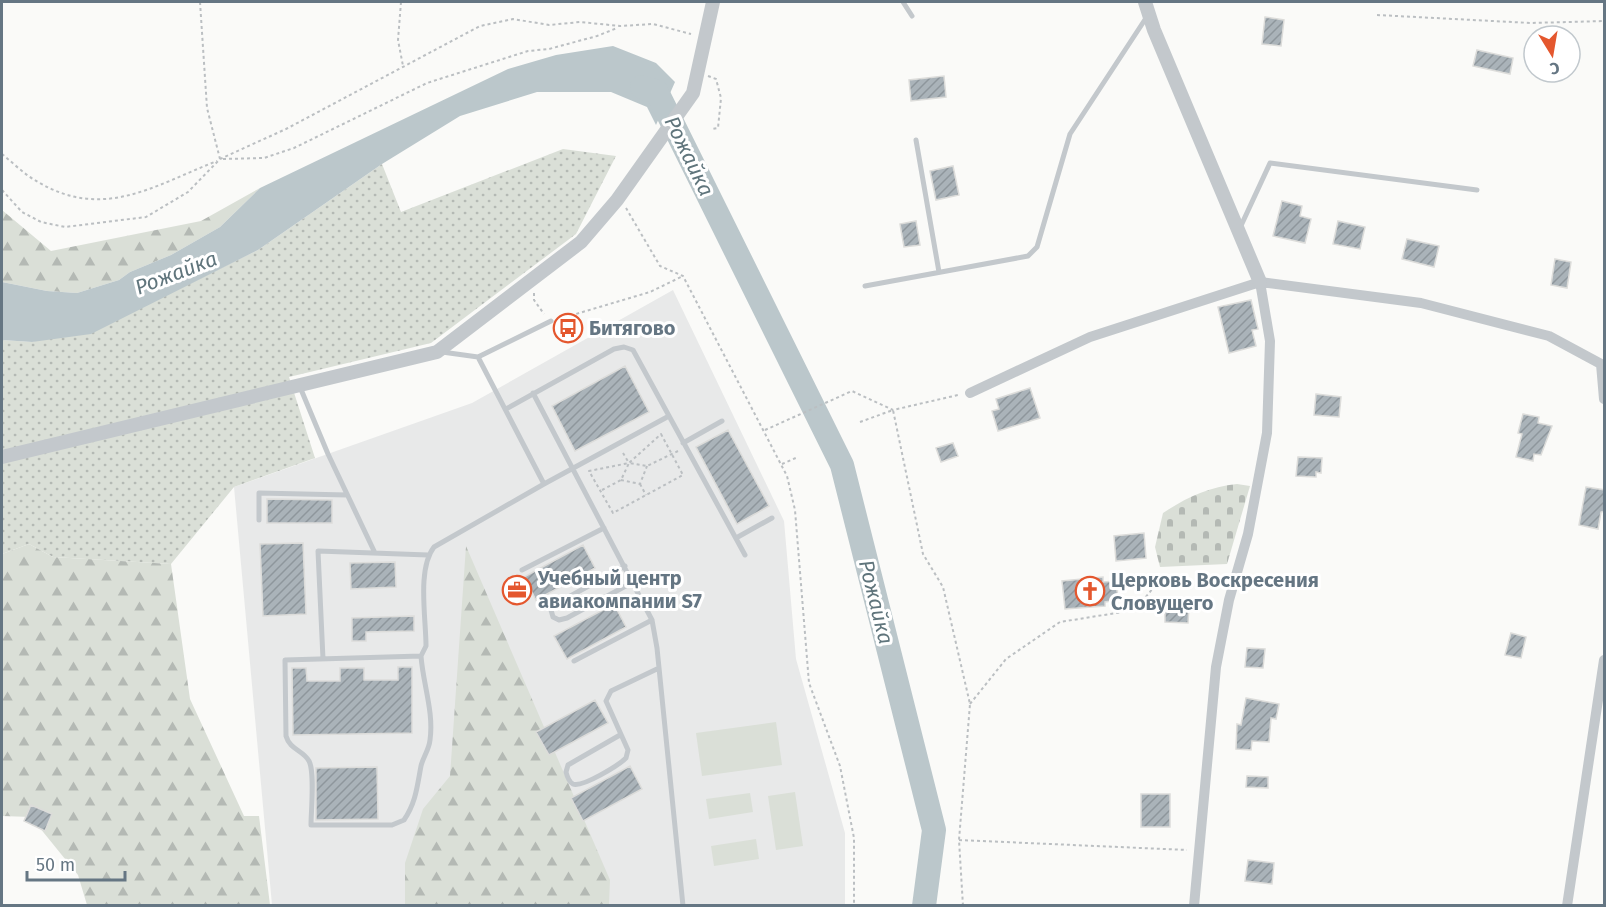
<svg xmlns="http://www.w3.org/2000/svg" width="1606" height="907" font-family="'Fira Sans',sans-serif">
<defs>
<pattern id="grass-dots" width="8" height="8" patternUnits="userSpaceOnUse" patternTransform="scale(1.5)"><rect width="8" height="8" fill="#dadfd7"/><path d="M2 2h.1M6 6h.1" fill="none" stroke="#b4b9b4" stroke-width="1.8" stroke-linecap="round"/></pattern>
<pattern id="forest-firs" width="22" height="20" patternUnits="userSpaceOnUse" patternTransform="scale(1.5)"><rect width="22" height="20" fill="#dadfd7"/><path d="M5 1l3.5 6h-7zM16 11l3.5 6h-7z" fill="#b4b9b4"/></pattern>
<pattern id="cemetery-stones" width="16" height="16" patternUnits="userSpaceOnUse" patternTransform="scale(1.5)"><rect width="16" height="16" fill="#dadfd7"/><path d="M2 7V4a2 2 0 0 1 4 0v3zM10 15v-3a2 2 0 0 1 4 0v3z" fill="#b4b9b4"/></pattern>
<pattern id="building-hatch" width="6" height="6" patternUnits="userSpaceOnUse" patternTransform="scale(1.5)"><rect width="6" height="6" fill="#aab3b9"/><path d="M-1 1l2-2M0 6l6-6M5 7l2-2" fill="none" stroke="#8e969c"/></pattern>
</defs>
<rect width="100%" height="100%" fill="#fafaf8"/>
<!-- built -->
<path fill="#e8e9e9" d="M673,290L784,521L796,659L845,833V905H272L234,487L472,403Z"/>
<!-- grass -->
<path fill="url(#grass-dots)" d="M563,149L616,156L576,234L431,343L289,377L315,458L234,487L171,564L53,557L29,544L2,554V340L32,342L191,283L258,250L382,164L401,212Z"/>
<!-- forest -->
<path fill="url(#forest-firs)" d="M260,188L220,227L171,255L130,272L119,280L77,293L47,291L2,282V210L51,251L201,221Z
M29,544L53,557L171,564L190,699L244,816H259L270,905H87L78,875L31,817L2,816V554Z
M466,546L610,880L609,905L405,906V863L423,809L450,776Z"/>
<!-- cemetery -->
<path fill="url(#cemetery-stones)" d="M1237,484L1250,486L1227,564L1160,567L1155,547L1163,513C1187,497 1209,487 1237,484Z"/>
<!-- pitch -->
<path fill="#dadfd7" d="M776,722L782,765L702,776L696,733Z
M795,792L803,846L776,850L768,796Z
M750,793L753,812L709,819L706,799Z
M756,839L759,859L714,866L711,846Z"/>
<!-- water -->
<path fill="#bbc7cb" d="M613,46L656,63L675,82L656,125L647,107L611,92H537L460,116L382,164L258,250L91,334L32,342L2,340V282L47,291L77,293L119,280L130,272L171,255L220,227L260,188L508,69L556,55Z"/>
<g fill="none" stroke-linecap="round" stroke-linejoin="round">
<!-- river -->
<path stroke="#bbc7cb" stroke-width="24" d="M642,87L657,92L842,465L934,830L924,906"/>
</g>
<!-- building -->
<path fill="url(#building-hatch)" stroke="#dcdcda" stroke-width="1.5" d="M1265,17L1284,20L1281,46L1262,44Z
M1477,50L1513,58L1510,74L1473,66Z
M944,76L946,97L911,101L909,80Z
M953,166L959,195L936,200L930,171Z
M1282,201L1302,206L1300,216L1311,219L1305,243L1273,236Z
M916,221L920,245L904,247L900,224Z
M1338,221L1365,227L1360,249L1333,244Z
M1407,239L1439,246L1434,267L1402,259Z
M1555,259L1571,262L1567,288L1551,285Z
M1251,300L1258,329L1252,330L1256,346L1229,353L1218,307Z
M625,366L649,412L575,451L552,406Z
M1030,388L1040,418L998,431L992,411L999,409L996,399Z
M1316,394L1341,397L1339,417L1314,415Z
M1523,414L1539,417L1538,423L1552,426L1541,455L1534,454L1533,461L1516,457L1522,434L1518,433Z
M728,430L769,506L737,524L696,447Z
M953,443L958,456L941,462L936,448Z
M1298,457L1322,458L1321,473L1316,472V477L1296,476Z
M1586,487L1605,490V511L1601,512L1598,529L1579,525Z
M267,499L332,500V523H267Z
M1144,533L1146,558L1116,561L1114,536Z
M303,543L306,614L263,616L260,544Z
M583,545L595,568L536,600L524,577Z
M395,562L396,587L351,589L350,563Z
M1103,577V582L1116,581L1118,600L1105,602V606L1065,609L1062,581Z
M614,604L626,627L567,659L554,636Z
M1165,605L1189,606L1188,623L1165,622Z
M414,616V631L366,632V641H352V618Z
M1511,633L1526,637L1521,658L1505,655Z
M1247,648L1265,649L1263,668L1245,667Z
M398,667H412V733L293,735L292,668H306L307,681H340V668H364V680H398Z
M1246,698L1279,704L1276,719L1271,718L1269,742L1252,741L1251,750L1236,749L1237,724L1241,725Z
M595,700L608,723L549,755L536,732Z
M630,766L642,789L583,821L571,798Z
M377,767L378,819L316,820V768Z
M1247,776L1268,777V788L1246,787Z
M1141,794H1170V827H1141Z
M31,805L52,814L45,831L24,821Z
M1248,860L1274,863L1272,884L1245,881Z"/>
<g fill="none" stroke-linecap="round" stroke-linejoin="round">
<!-- path -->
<path stroke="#bbbfc2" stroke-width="2" stroke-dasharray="3 3" stroke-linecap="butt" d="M200,2L207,108L220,159
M401,2L398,40L403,66
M1377,15L1531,23L1604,21
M708,76L716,79L721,98L718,128L712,129
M2,154C13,163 25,175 38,182C104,221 155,185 217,161
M223,159L264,158L294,148L427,83L528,51L549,49L597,36L617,28
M2,190L22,212L41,222L65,227L146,217L188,192L220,159L286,129L480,26L513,19L549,25L580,22L620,26L653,24L691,34
M626,208L660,266L683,276L787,476L795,510L809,683L840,766L854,838V906
M534,293V300L544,314
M559,319L650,292L683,276
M860,422L893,410L923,554L943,587L970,704L959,840L963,906
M765,430L852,391L893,410L958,395
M661,434L683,475L613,513L589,471L629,463Z
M623,453L629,463
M782,464L798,457
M621,480L640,484L647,466
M640,484L646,495
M602,490L621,480L629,463L647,466L678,451
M970,704L1006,659L1060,622L1135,610L1154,587L1223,582
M959,840L1187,850"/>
<!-- service -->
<path stroke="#c3c8cc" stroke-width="5" d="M903,2L912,16
M916,140L939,272
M1239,230L1270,163L1477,190
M865,286L1028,256L1037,247L1070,134L1148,15
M442,352L478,357L551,321
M300,387L328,454L375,553
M533,393L652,620L657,648L683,906
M506,409L614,349L624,347L633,350L745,555
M683,443L722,421
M544,484L669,416
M259,520V493L347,495
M736,538L772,518
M625,566L554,605L551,610L553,617L559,620L567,618L633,582
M522,570L604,528
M421,656C423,684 434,712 430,740C429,750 423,757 421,766C417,787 416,802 404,820L392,825H311C311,811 315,772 309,761C303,750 290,750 286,736L285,660L421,656L426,646C426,618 417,569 434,547L544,484L478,357
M323,659L318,551L428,555
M574,661L652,620
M620,735L568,765L566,772C567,776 569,782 573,784C582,788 619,765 626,758L628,750L606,701L611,691L659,668"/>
<!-- minor -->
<path stroke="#c3c8cc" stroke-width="10" d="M970,393L1090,337L1260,282L1421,303L1549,336L1601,364L1604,399
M1194,906L1216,667L1229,600L1248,534L1267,433L1270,341L1260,282
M1567,906L1604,660"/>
<!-- tertiary -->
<path stroke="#c3c8cc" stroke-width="14" d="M1145,2L1154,30L1260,282
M2,457L437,352L581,242L617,200L693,93L713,2"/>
</g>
<!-- icons -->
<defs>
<g id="bus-ring" transform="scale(1.5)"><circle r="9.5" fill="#fff" stroke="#e4572e" stroke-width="1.5"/><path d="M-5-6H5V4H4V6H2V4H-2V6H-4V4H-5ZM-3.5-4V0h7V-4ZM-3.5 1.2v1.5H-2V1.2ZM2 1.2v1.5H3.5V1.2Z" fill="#e4572e"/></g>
<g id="office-ring" transform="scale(1.5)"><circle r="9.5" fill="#fff" stroke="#e4572e" stroke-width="1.5"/><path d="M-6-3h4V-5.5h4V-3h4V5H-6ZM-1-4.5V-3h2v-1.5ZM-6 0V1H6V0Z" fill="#e4572e"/></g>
<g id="church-ring" transform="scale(1.5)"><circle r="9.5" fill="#fff" stroke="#e4572e" stroke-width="1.5"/><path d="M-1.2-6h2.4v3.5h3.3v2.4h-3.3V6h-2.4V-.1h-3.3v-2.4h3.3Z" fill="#e4572e"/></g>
</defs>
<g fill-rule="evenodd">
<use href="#bus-ring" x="568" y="328"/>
<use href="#office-ring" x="517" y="590"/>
<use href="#church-ring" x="1090" y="591"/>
</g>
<g text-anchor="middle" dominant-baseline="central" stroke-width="6" stroke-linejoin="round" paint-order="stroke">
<!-- poi labels -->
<g font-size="20" font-weight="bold" fill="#657683" stroke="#fff" text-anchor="start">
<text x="589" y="328">Битягово</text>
<text x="538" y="578">Учебный центр<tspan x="538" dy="23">авиакомпании S7</tspan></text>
<text x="1111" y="580">Церковь Воскресения<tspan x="1111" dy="23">Словущего</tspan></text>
</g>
<!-- water labels -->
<g font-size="21" font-style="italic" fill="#60757c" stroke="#fff">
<text transform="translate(689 156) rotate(64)">Рожайка</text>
<text transform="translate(176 273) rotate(-21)">Рожайка</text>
<text transform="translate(876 602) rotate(76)">Рожайка</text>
</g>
</g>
<!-- border -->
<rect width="1606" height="907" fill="none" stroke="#657683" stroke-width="6"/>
<!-- north arrow -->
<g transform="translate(1552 54) rotate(169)"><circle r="28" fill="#ffffff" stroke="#c1c8cd" stroke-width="1.5"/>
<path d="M0-4.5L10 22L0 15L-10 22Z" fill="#e4572e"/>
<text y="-9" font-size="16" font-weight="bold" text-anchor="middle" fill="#657683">С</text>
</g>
<!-- scale -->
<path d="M27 871v9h98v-9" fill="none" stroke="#657683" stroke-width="3"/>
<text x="36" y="871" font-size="18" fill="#657683" stroke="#ffffff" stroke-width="4.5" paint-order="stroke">50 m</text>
</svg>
